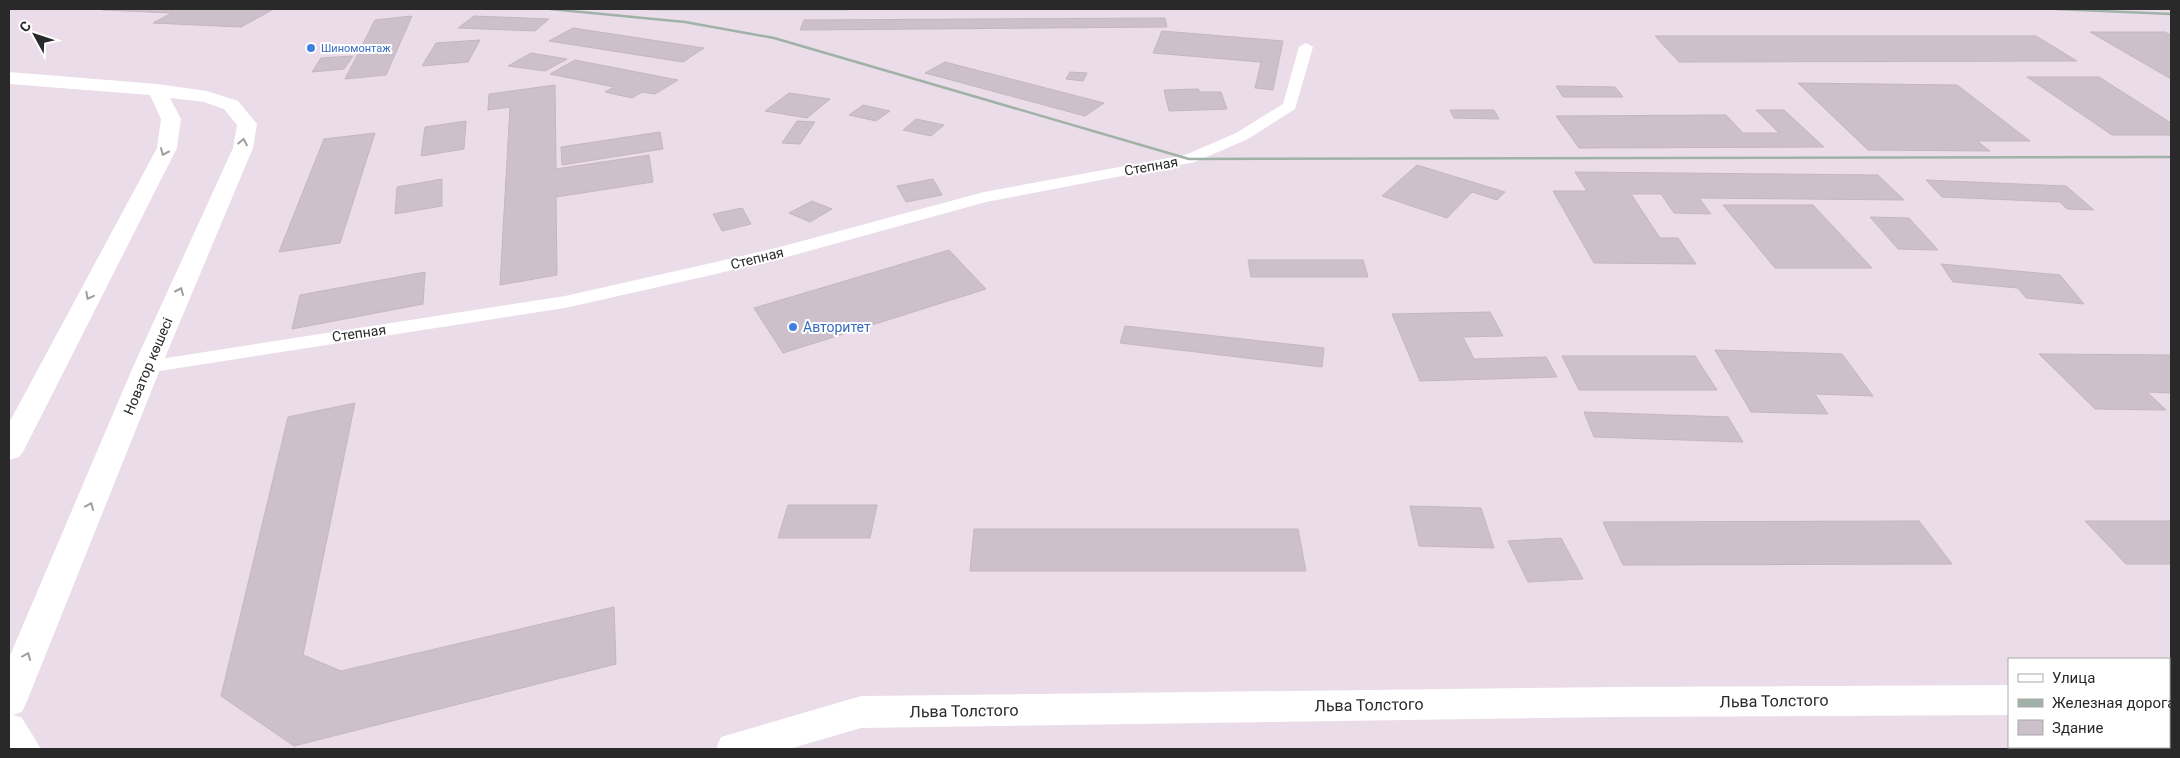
<svg xmlns="http://www.w3.org/2000/svg" width="2180" height="758" font-family="Roboto,sans-serif">
<rect width="100%" height="100%" fill="#eadce8"/>
<!-- building -->
<path fill="#ccc1ca" stroke="#c5b6c1" d="M104,9H274L241,27L153,23L172,13L102,10Z
M412,16L386,75L345,79L375,20Z
M474,16L549,19L535,31L458,28Z
M1165,18L1167,27L800,30L804,20Z
M573,28L704,48L683,62L549,41Z
M1162,31L1283,41L1273,90L1255,88L1261,62L1153,53Z
M2090,32H2165L2171,35V79Z
M1655,36H2036L2077,61L1679,62Z
M480,40L468,62L422,66L436,43Z
M531,53L567,59L545,71L508,66Z
M353,56L344,69L312,72L321,58Z
M575,60L678,80L655,94L642,92L632,98L605,92L614,87L550,74Z
M945,62L1104,103L1085,116L925,73Z
M1070,72L1087,73L1083,81L1066,79Z
M2027,77H2099L2171,123V135H2112Z
M1798,83L1957,85L2030,141H1977L1990,151L1868,150Z
M555,85L556,169L649,155L653,182L556,197L557,275L500,285L510,107L488,110L489,94Z
M1556,86L1615,87L1623,97H1563Z
M1198,89L1200,92H1221L1227,109L1169,111L1164,90Z
M789,93L830,99L807,118L765,111Z
M863,105L890,111L876,121L849,115Z
M1450,110H1494L1499,119L1454,118Z
M1756,110H1784L1824,147L1579,148L1556,116L1726,115L1743,133H1779Z
M916,119L944,125L931,136L903,130Z
M466,121L464,149L421,156L425,127Z
M797,121L815,122L800,144L782,143Z
M660,132L663,149L562,165L561,147Z
M375,133L340,243L279,252L324,139Z
M1417,165L1505,192L1497,200L1472,192L1447,218L1382,196Z
M1575,172L1878,175L1904,200L1699,198L1711,214L1674,213L1661,194H1631L1660,238H1678L1696,264L1594,263L1553,191H1587Z
M442,179V206L395,214L397,187Z
M933,179L942,195L906,202L897,186Z
M1926,180L2066,186L2094,210L2067,209L2060,202L1942,197Z
M812,201L832,209L810,222L789,213Z
M1723,205H1813L1872,268H1775Z
M742,208L751,224L722,231L713,214Z
M1870,217L1909,218L1938,250L1898,249Z
M949,250L986,289L783,353L754,308Z
M1248,260H1363L1368,277H1251Z
M1941,264L2060,275L2084,304L2026,298L2018,288L1953,282Z
M425,272L423,304L292,329L300,295Z
M1490,312L1503,336L1463,337L1474,359L1546,357L1557,377L1420,381L1392,314Z
M1125,326L1324,348L1322,367L1120,343Z
M1715,350L1842,354L1873,396L1815,394L1828,414L1751,412Z
M2039,354L2171,355V393L2147,392L2166,410L2095,409Z
M1562,356H1695L1717,390H1579Z
M355,403L303,655L341,671L614,607L616,664L294,746L221,696L288,417Z
M1584,412L1728,417L1743,442L1594,437Z
M788,505H877L870,538H778Z
M1410,506L1481,508L1494,548L1419,546Z
M1919,521L1952,564L1623,565L1603,522Z
M2085,521H2171V564H2126Z
M974,529H1298L1306,571H970Z
M1561,538L1583,579L1528,582L1508,541Z"/>
<g fill="none" stroke-linecap="round" stroke-linejoin="round">
<!-- minor -->
<path fill="#fff" fill-rule="evenodd" d="M1306,43L1313,47L1295,109L1248,139L1195,162L986,202L787,257L707,276L565,308L147,373L140,372L137,367L140,362L147,361L565,296L707,264L776,248L984,192L1185,155L1236,133L1283,104L1299,47Z"/>
<!-- tertiary -->
<path fill="#fff" fill-rule="evenodd" d="M2009,685V715L1617,717L861,728L789,749H716L721,737L861,696L1617,687Z
M2169,686H2171V716H2169Z
M9,713L22,718L41,749H9Z"/>
<!-- secondary -->
<path fill="#fff" fill-rule="evenodd" d="M9,72L157,84L207,91L238,101L257,124L253,148L161,367L27,701L22,712L9,716V658L133,367L233,148L237,125L224,109L204,102L170,98L181,119L177,148L24,450L19,457L9,460V423L157,148L161,119L150,95L9,84Z"/>
<!-- rail -->
<path stroke="#a0b2a8" stroke-width="2.5" d="M550,9L685,22L774,38L1189,159L2171,157
M650,9H849
M2056,9L2171,14"/>
</g>
<!-- one-way arrows -->
<defs><path id="oneway-chevron" d="M-2-3.5L2.5 0L-2 3.5" fill="none" stroke-width="1.6" stroke-linecap="round" stroke-linejoin="round" transform="scale(1.25)"/></defs>
<g stroke="#9f9f9f">
<use href="#oneway-chevron" transform="translate(243 142) rotate(-79)"/>
<use href="#oneway-chevron" transform="translate(164 152) rotate(114)"/>
<use href="#oneway-chevron" transform="translate(180 291) rotate(-66)"/>
<use href="#oneway-chevron" transform="translate(89 296) rotate(118)"/>
<use href="#oneway-chevron" transform="translate(90 506) rotate(-67)"/>
<use href="#oneway-chevron" transform="translate(27 656) rotate(-67)"/>
</g>
<!-- markers -->
<g fill="#3f7fe0" stroke="#fff" stroke-width="2">
<circle cx="311" cy="48" r="5"/>
<circle cx="793" cy="327" r="5"/>
</g>
<g text-anchor="middle" dominant-baseline="central" stroke-width="4" stroke-linejoin="round" paint-order="stroke">
<!-- far-shop labels -->
<g font-size="11" fill="#366cbe" stroke="#fff" text-anchor="start">
<text x="321" y="48">Шиномонтаж</text>
</g>
<!-- street labels -->
<g font-size="14" fill="#292929" stroke="#fff">
<text transform="translate(1151 166) rotate(-10)">Степная</text>
<text transform="translate(757 258) rotate(-14)">Степная</text>
<text transform="translate(359 333) rotate(-8)">Степная</text>
<text transform="translate(148 366) rotate(-67)">Новатор көшесі</text>
</g>
<!-- shop labels -->
<g font-size="14" fill="#366cbe" stroke="#fff" text-anchor="start">
<text x="803" y="327">Авторитет</text>
</g>
<!-- near-street labels -->
<g font-size="16" fill="#292929" stroke="#fff">
<text transform="translate(1774 701) rotate(-1)">Льва Толстого</text>
<text transform="translate(1369 705) rotate(-1)">Льва Толстого</text>
<text transform="translate(964 711) rotate(-1)">Льва Толстого</text>
</g>
</g>
<!-- border -->
<rect width="2180" height="758" fill="none" stroke="#292929" stroke-width="20"/>
<!-- legend -->
<rect x="2008" y="658" width="162" height="90" fill="#ffffff" stroke="#a9a9a9"/>
<rect x="2018" y="674" width="25" height="8" fill="#ffffff" stroke="#a9a9a9"/>
<text x="2052" y="683" font-size="15" fill="#292929">Улица</text>
<rect x="2018" y="699" width="25" height="8" fill="#a0b2a8" stroke="#a9a9a9"/>
<text x="2052" y="708" font-size="15" fill="#292929">Железная дорога</text>
<rect x="2018" y="720" width="25" height="15" fill="#ccc1ca" stroke="#a9a9a9"/>
<text x="2052" y="733" font-size="15" fill="#292929">Здание</text>
<!-- north arrow -->
<g transform="translate(35 35) rotate(310)" stroke="#ffffff" stroke-width="4" paint-order="stroke">
<path d="M0-4L9 19L0 12L-9 19Z" fill="#292929"/>
<text y="-8" font-size="14" font-weight="bold" text-anchor="middle" fill="#292929">С</text>
</g>
</svg>
